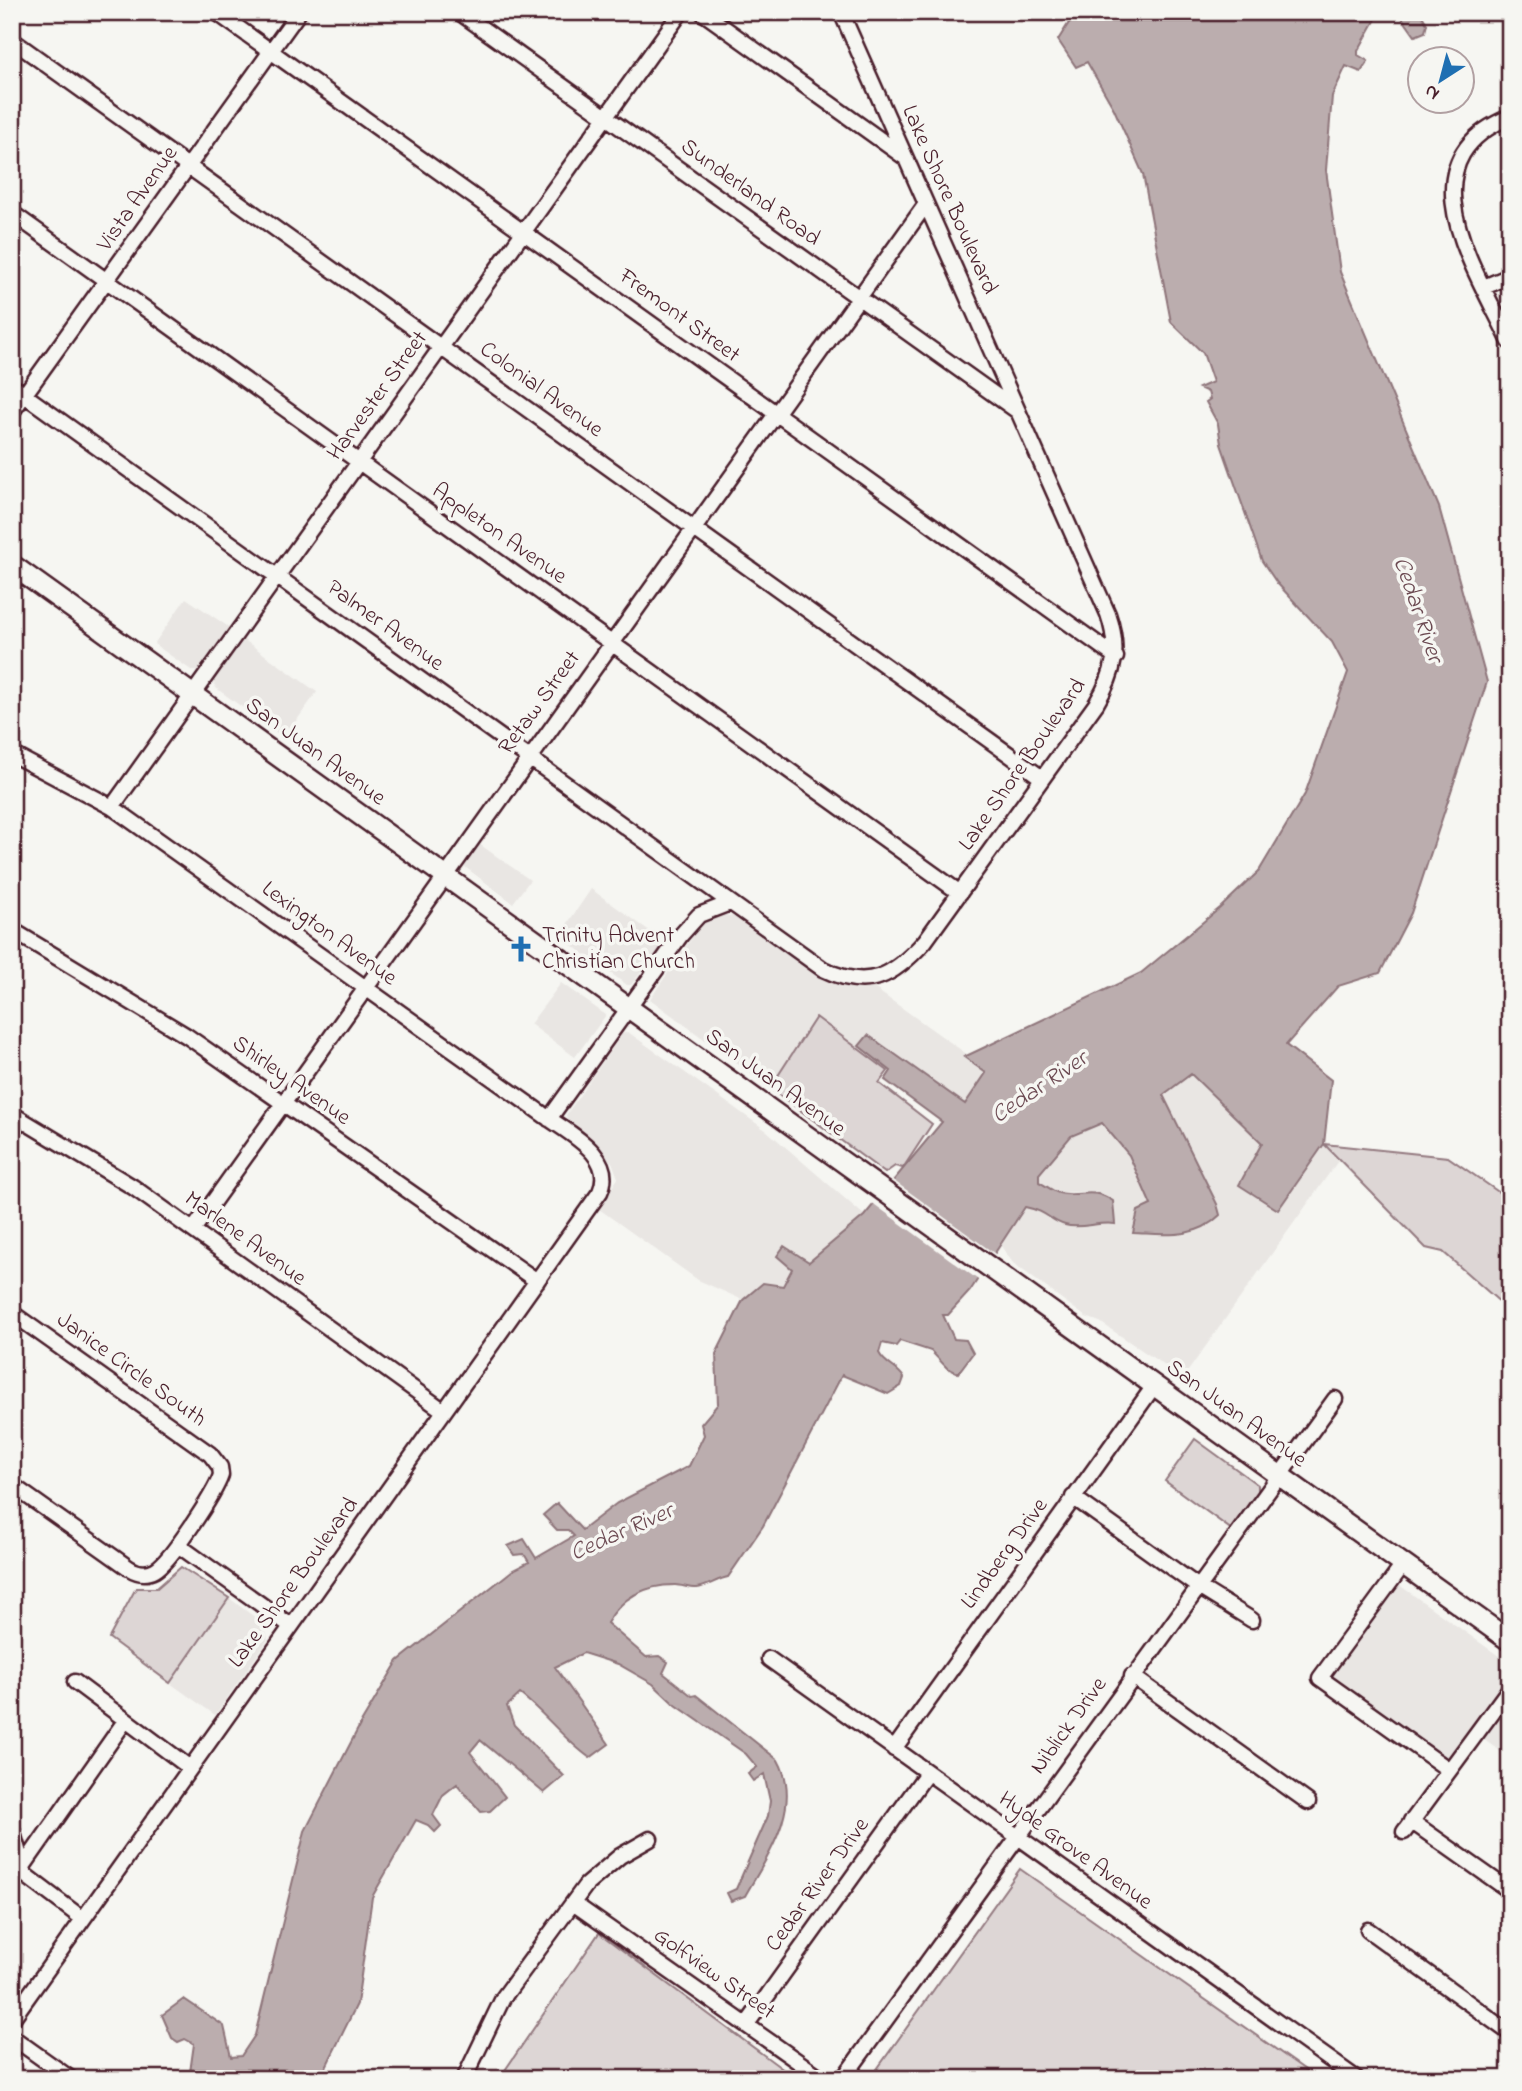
<svg xmlns="http://www.w3.org/2000/svg" width="1522" height="2091" font-family="'Indie Flower',sans-serif">
<rect width="100%" height="100%" fill="#f6f6f2"/>
<filter id="ink" filterUnits="userSpaceOnUse"><feTurbulence type="fractalNoise" baseFrequency=".0143" numOctaves="2"/><feDisplacementMap in="SourceGraphic" scale="14" xChannelSelector="R" yChannelSelector="G"/><feConvolveMatrix kernelMatrix="1 2 1 2 8 2 1 2 1" color-interpolation-filters="sRGB"/></filter>
<g filter="url(#ink)">
<!-- built -->
<path fill="#e9e6e3" d="M186,598L233,630L203,671L191,670L154,644Z
M240,637L317,692L284,738L216,688L212,677Z
M475,841L530,880L513,903L465,867L468,850Z
M591,889L665,942L631,985H627L559,936Z
M720,914L739,918L797,961L839,986L874,988L968,1055L965,1056L987,1073L965,1104L868,1035L857,1048L816,1017L770,1088L650,999L705,919Z
M561,983L606,1015L575,1057L530,1024Z
M628,1032L767,1131L865,1216L809,1262L791,1249L792,1269L783,1286L763,1283L743,1300L698,1280L599,1209L618,1178L612,1162L569,1127L566,1115L622,1034Z
M1192,1074L1262,1143L1240,1185L1278,1209L1324,1144L1338,1161L1183,1378L1100,1322L1086,1317L1013,1263L1001,1246L1025,1207L1042,1210L1065,1225L1101,1222L1093,1191L1059,1193L1039,1182V1174L1071,1136L1102,1123L1129,1155L1152,1205L1145,1233L1185,1235L1217,1204L1162,1095Z
M1395,1582L1510,1664V1678L1447,1764L1327,1677Z
M229,1598L264,1624L268,1640L215,1715L170,1683Z
M1510,1698V1758L1480,1737Z"/>
<!-- green -->
<path fill="#ddd6d5" stroke="#947a80" stroke-width="2" d="M816,1017L888,1071L879,1083L932,1124L903,1168L895,1166L885,1173L770,1088Z
M1324,1144L1448,1157L1510,1200V1311L1443,1252L1426,1248Z
M1195,1439L1258,1485V1493L1232,1530L1165,1481Z
M181,1567L229,1598L170,1683L109,1638L136,1588H157Z
M1020,1869L1318,2079H870Z
M599,1933L796,2079H499Z"/>
<!-- water -->
<path fill="#bbadae" stroke="#8e747a" stroke-width="2" d="M1067,12H1380L1358,51V55L1368,61L1361,72L1346,66L1332,96L1326,170L1340,272L1439,507L1487,682L1411,913L1380,973L1338,986L1286,1045L1331,1080L1324,1144L1278,1210L1239,1185L1262,1143L1191,1074L1163,1095L1217,1204L1220,1215C1195,1240 1164,1234 1133,1233L1138,1211L1151,1205L1129,1155L1102,1123L1071,1136L1039,1174V1182C1045,1185 1052,1191 1059,1193C1080,1198 1091,1186 1113,1201L1115,1224C1099,1221 1080,1230 1065,1225C1050,1221 1047,1211 1025,1207L970,1291L948,1315H943L954,1339L966,1340L973,1353L958,1373L947,1368L931,1351L900,1341L896,1346L882,1343L879,1353C885,1365 898,1367 904,1378L901,1386L888,1394L842,1375L763,1526L728,1577C717,1579 707,1587 697,1588C690,1589 682,1585 675,1585C645,1585 622,1597 607,1623L646,1657L659,1656L668,1662L663,1673L692,1696L696,1695L778,1760C804,1806 767,1857 745,1896L731,1901L727,1893L736,1889L768,1816L770,1801L764,1774L753,1781L748,1774L757,1767L746,1754L673,1703L653,1684L618,1664L583,1653L555,1667L609,1744L590,1758C563,1739 546,1714 520,1694L507,1706L514,1725L564,1776L544,1793L480,1740L470,1752L505,1797L490,1811L481,1812L457,1784L443,1795L433,1815L441,1826L435,1832L428,1825L416,1820L372,1897L357,2004L320,2079H189L194,2044L185,2039L178,2042L172,2038L162,2015L184,1999L224,2026L231,2057L241,2056L255,2035L305,1831L362,1721L398,1661L513,1570L529,1562L524,1554L514,1555L508,1546L524,1539L536,1558L574,1536L568,1530H557L543,1515L557,1503L582,1530L617,1503L689,1466L704,1435L701,1424L718,1404L716,1354L743,1300L763,1283L783,1286L792,1269L777,1256L784,1246L809,1262L864,1216L942,1122L885,1080L891,1071L859,1046L868,1035L965,1104L986,1073L964,1057L1141,973L1220,908L1259,871L1305,794L1348,672L1332,642L1277,583L1262,561L1221,444L1218,424L1206,402L1210,399L1208,392L1199,388L1213,382L1203,353L1171,322L1143,174L1114,109L1087,62L1076,67L1058,40L1070,21Z
M1398,12H1420L1427,24L1425,32L1415,36Z"/>
<!-- pier -->
<path fill="#f6f6f2" d="M890,1178L998,1256L981,1282L871,1202Z"/>
<g fill="none" stroke-linecap="round" stroke-linejoin="round">
<!-- minor casing -->
<g stroke="#4a1f2b" stroke-width="19">
<path id="minor" d="M216,12L1116,657
M459,12L1016,410
M702,12L903,156
M12,40L1042,778
M1510,117C1400,161 1477,271 1510,342
M12,213L960,893
M1484,287L1510,276
M12,386L823,969C868,991 893,977 925,941L1096,704C1115,673 1120,649 1108,614L841,12
M12,412L299,12
M12,754L112,807L541,1113C566,1132 617,1155 600,1192L12,2019
M112,807L681,12
M12,930L187,1036L537,1281
M12,1114L133,1187L444,1411
M549,1119L681,935L699,915L730,903
M193,1230L926,204
M12,1313L210,1454L220,1467L221,1475C215,1493 170,1562 155,1570C146,1575 137,1573 129,1568L12,1485
M1073,1497L1197,1586L1252,1620
M178,1545L291,1626
M1403,1565L1320,1678L1449,1770
M769,1659L1357,2079
M1132,1676L1308,1802
M75,1682L190,1768
M894,1749L1154,1386
M1411,1821L1510,1891
M12,1829L25,1875L83,1919
M1404,1832L1510,1688
M22,1868L125,1721
M573,1903L820,2077L829,2079
M1368,1930L1510,2033
M747,2024L927,1773
M12,2037L71,2079
M464,2079L503,1998L586,1885L620,1856L650,1839
M839,2079L845,2076L1335,1399"/>
</g>
<!-- major casing -->
<g stroke="#4a1f2b" stroke-width="24">
<path id="major" d="M12,565L1510,1641"/>
</g>
<!-- minor -->
<use href="#minor" stroke="#f6f6f2" stroke-width="14"/>
<!-- major -->
<use href="#major" stroke="#f6f6f2" stroke-width="19"/>
</g>
</g>
<!-- icons -->
<defs>
<g id="church-bare" transform="scale(2.1)"><path d="M-1.2-6h2.4v3.5h3.3v2.4h-3.3V6h-2.4V-.1h-3.3v-2.4h3.3Z" fill="#1f6fb2" stroke="#f6f6f2" stroke-width="2.5" paint-order="stroke"/></g>
</defs>
<g fill-rule="evenodd">
<use href="#church-bare" x="521" y="949"/>
</g>
<g text-anchor="middle" dominant-baseline="central" stroke-width="7" stroke-linejoin="round" paint-order="stroke">
<!-- street labels -->
<g font-size="23" fill="#4a1f2b" stroke="#f6f6f2">
<text transform="translate(750 193) rotate(36)">Sunderland Road</text>
<text transform="translate(138 199) rotate(-55)">Vista Avenue</text>
<text transform="translate(949 200) rotate(66)">Lake Shore Boulevard</text>
<text transform="translate(679 316) rotate(36)">Fremont Street</text>
<text transform="translate(541 390) rotate(36)">Colonial Avenue</text>
<text transform="translate(378 396) rotate(-54)">Harvester Street</text>
<text transform="translate(499 534) rotate(35)">Appleton Avenue</text>
<text transform="translate(385 626) rotate(36)">Palmer Avenue</text>
<text transform="translate(540 703) rotate(-54)">Retaw Street</text>
<text transform="translate(315 752) rotate(36)">San Juan Avenue</text>
<text transform="translate(1023 765) rotate(-55)">Lake Shore Boulevard</text>
<text transform="translate(329 934) rotate(36)">Lexington Avenue</text>
<text transform="translate(291 1081) rotate(35)">Shirley Avenue</text>
<text transform="translate(775 1083) rotate(36)">San Juan Avenue</text>
<text transform="translate(245 1239) rotate(36)">Marlene Avenue</text>
<text transform="translate(131 1370) rotate(36)">Janice Circle South</text>
<text transform="translate(1236 1414) rotate(36)">San Juan Avenue</text>
<text transform="translate(1005 1554) rotate(-54)">Lindberg Drive</text>
<text transform="translate(294 1583) rotate(-54)">Lake Shore Boulevard</text>
<text transform="translate(1069 1726) rotate(-54)">Niblick Drive</text>
<text transform="translate(1075 1851) rotate(36)">Hyde Grove Avenue</text>
<text transform="translate(818 1885) rotate(-54)">Cedar River Drive</text>
<text transform="translate(714 1974) rotate(35)">Golfview Street</text>
</g>
<!-- poi labels -->
<g font-size="23" fill="#4a1f2b" stroke="#f6f6f2" text-anchor="start">
<text x="542" y="936">Trinity Advent<tspan x="542" dy="26">Christian Church</tspan></text>
</g>
<!-- water labels -->
<g font-size="24" font-style="italic" fill="#6c4a52" stroke="#f6f6f2">
<text transform="translate(1417 610) rotate(71)">Cedar River</text>
<text transform="translate(1040 1088) rotate(-34)">Cedar River</text>
<text transform="translate(622 1533) rotate(-24)">Cedar River</text>
</g>
</g>
<!-- margin -->
<rect width="1522" height="2091" fill="none" stroke="#f6f6f2" stroke-width="42"/>
<rect x="21" y="21" width="1480" height="2049" fill="none" stroke="#4a1f2b" stroke-width="2.5" filter="url(#ink)"/>
<!-- north arrow -->
<g transform="translate(1441 80) rotate(216)"><circle r="33" fill="#f6f6f2" stroke="#b1a0a2" stroke-width="2"/>
<path d="M0-5L12 26L0 18L-12 26Z" fill="#1f6fb2"/>
<text y="-10" font-size="19" font-weight="bold" text-anchor="middle" fill="#4a1f2b">N</text>
</g>
</svg>
